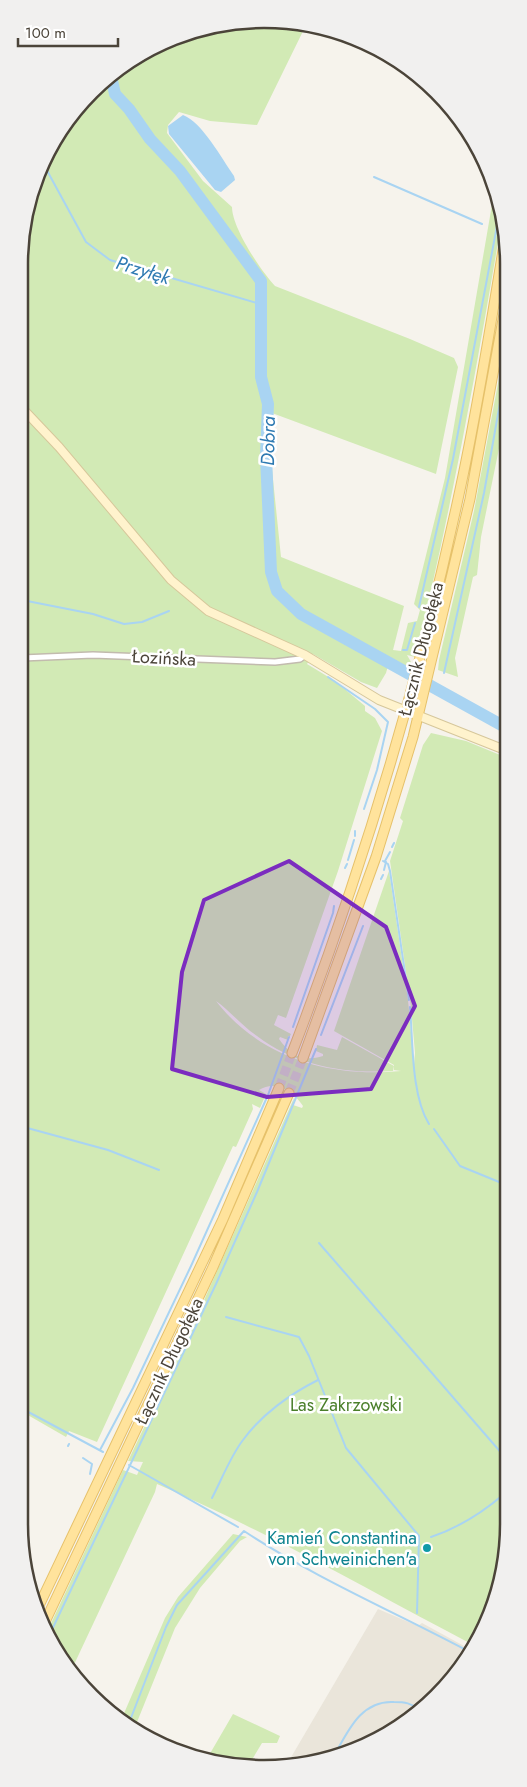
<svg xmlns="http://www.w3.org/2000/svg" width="527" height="1787" font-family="Jost,sans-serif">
<rect width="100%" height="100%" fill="#f6f3ec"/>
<!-- residential -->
<path fill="#eae5da" d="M378,1609L418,1626L422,1623L464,1646L441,1685L413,1717L327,1760L295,1763L290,1759Z"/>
<!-- green -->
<path fill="#d2eab5" d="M307,23L257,125L210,121L179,112L168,125L167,133L203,181L232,207C232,228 261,271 275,286L410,339L454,358L458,367L436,474L272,413L271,460L281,557L404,606L393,650L401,651L408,623L417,621L420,610L414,604L445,478L494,193L502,219C477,366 451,513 415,657L407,655L411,662L409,672L389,662L386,673L377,688L361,682L313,654L307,664L335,681L365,706V711L375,718L382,731L338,871L286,1018L278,1015L274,1025L291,1034L290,1036H288V1040L280,1037L279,1039C291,1056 303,1062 323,1056V1054L316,1051L317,1045L337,1050L342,1037L394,1066L393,1071C345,1074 296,1066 257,1036C242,1026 230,1011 216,1001C260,1058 331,1078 401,1071L394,1070V1065L334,1031L389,871L408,1000L414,1065L415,1053L411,1007L390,861L403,821L400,818L423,745L431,733L466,741L505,757L504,1571L475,1646C370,1591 266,1531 157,1484L155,1492L71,1671L47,1632L123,1470L137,1475L143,1462L128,1461L193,1325L294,1098L293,1105L302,1108L303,1106C294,1092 276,1079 259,1090L266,1094L260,1108L252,1104L253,1109L236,1147L233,1146L97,1442L69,1431L66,1437L19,1410L23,216L60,128L127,60L215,24Z
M506,341V414L481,537L477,575L473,577L455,658L458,677L438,670L439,660L474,511Z
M233,1534L247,1537L240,1541L200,1588L175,1628L135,1727L122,1718L165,1618L178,1597Z
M233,1714L280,1736L277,1743H262L247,1768L208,1757Z"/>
<!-- water -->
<path fill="#a9d4f2" d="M183,115C202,122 222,159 234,176L235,180L221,192L215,190L169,134L168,126Z"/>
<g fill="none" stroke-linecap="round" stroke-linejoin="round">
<!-- stream -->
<path stroke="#a9d4f2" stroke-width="2" d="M44,165L86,242L110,260L260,304
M374,177L482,224
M22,600L93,614L124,624L142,622L169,611
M419,607L453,459L500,210
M403,650H407L415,623
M444,673L484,493L506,369
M328,677L375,709L388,722L377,770L364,809
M355,836V831
M392,847L394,843
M348,860L354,840
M383,861L388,864L390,871L409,1000
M385,861L390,852
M345,868L347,864
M384,870L386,862
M381,879L383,875
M410,1007C413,1041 411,1095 429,1124
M293,1027L333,913L334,906
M321,1035L363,926
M20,1126L108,1150L159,1170
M434,1129L460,1166L504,1184
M319,1243L504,1456
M226,1317L299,1337L309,1356L346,1448L419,1536L417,1613
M19,1407L103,1452
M68,1446L69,1444
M100,1450L133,1388L191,1266L268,1095L289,1037
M83,1458L92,1464L90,1474
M129,1465L238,1527
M212,1498C222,1479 230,1457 243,1440C261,1415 290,1394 318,1380
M431,1537C458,1528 482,1513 504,1494
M49,1636L216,1284L257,1192L316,1049
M129,1723L166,1627L177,1605L244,1531C315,1578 395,1612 470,1652
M334,1756C348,1731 361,1700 394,1702C405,1702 411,1703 420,1710"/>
<!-- river -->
<path stroke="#a9d4f2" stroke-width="12" d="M111,76L115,94L129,109L150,139L180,171L261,281V377L268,404L266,456L271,572L277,591L301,614L505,727"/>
<!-- primary-tunnel -->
<path stroke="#d4d0c8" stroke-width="9" stroke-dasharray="9 4.5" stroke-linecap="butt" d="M279,1088L292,1053
M289,1093L303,1058"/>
<!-- street casing -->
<g stroke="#c2bbae" stroke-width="8">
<path id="street" d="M22,658L93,655L275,662L300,659L305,655"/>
</g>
<!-- secondary casing -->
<g stroke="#d6c79b" stroke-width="10">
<path id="secondary" d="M23,409L59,447L171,580L208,611L305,655L379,700L505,750"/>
</g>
<!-- primary casing -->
<g stroke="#e6c16a" stroke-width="11">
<path id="primary" d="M292,1053C363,868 420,679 461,485C479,401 492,316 506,232
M303,1058L376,857L413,737L470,499L506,303
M36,1612L223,1219L279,1088
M43,1626L213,1267L289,1093"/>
</g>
<!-- street -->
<use href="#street" stroke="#fff" stroke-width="5"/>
<!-- secondary -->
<use href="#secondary" stroke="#fff3cd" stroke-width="8"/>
<!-- primary -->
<use href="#primary" stroke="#ffe39c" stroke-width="9"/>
</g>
<!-- marked area -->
<path fill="#7b2cbf" fill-opacity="0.2" stroke="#7b2cbf" stroke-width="4" stroke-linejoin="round" d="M289,861L386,927L415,1006L371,1089L267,1097L172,1069L182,972L204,900Z"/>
<!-- markers -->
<circle fill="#0f9aa8" stroke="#fff" stroke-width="2" cx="427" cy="1548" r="5"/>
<g text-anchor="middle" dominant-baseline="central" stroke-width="5" stroke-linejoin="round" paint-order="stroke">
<!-- street labels -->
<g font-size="18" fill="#4b4439" stroke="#fff">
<text transform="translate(421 649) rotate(-76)">Łącznik Długołęka</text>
<text transform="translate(164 658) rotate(3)">Łozińska</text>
<text transform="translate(169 1361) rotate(-65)">Łącznik Długołęka</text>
</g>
<!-- park labels -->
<g font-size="18" fill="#4a7f2a" stroke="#fff">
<text x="346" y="1405">Las Zakrzowski</text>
</g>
<!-- culture labels -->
<g font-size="18" fill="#0d838f" stroke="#fff" text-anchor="end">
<text x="417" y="1538">Kamień Constantina<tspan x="417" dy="21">von Schweinichen'a</tspan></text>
</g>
<!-- water labels -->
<g font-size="19" font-style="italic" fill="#2e7ab2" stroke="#fff">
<text transform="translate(143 270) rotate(17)">Przyłęk</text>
<text transform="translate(268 441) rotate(-89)">Dobra</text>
</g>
</g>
<!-- crop -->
<path d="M0 0H527V1787H0ZM264 28H264A236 236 0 0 1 500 264V1524A236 236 0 0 1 264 1760H264A236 236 0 0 1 28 1524V264A236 236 0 0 1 264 28Z" fill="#f1f0ef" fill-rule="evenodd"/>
<path fill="none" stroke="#4b4439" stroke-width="2.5" d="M264 28H264A236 236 0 0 1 500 264V1524A236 236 0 0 1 264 1760H264A236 236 0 0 1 28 1524V264A236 236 0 0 1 264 28Z"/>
<!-- scale -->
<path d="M18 38v8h100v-8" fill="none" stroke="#4b4439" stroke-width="2.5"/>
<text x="25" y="38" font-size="15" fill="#4b4439" stroke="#ffffff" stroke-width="4" paint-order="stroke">100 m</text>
</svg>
